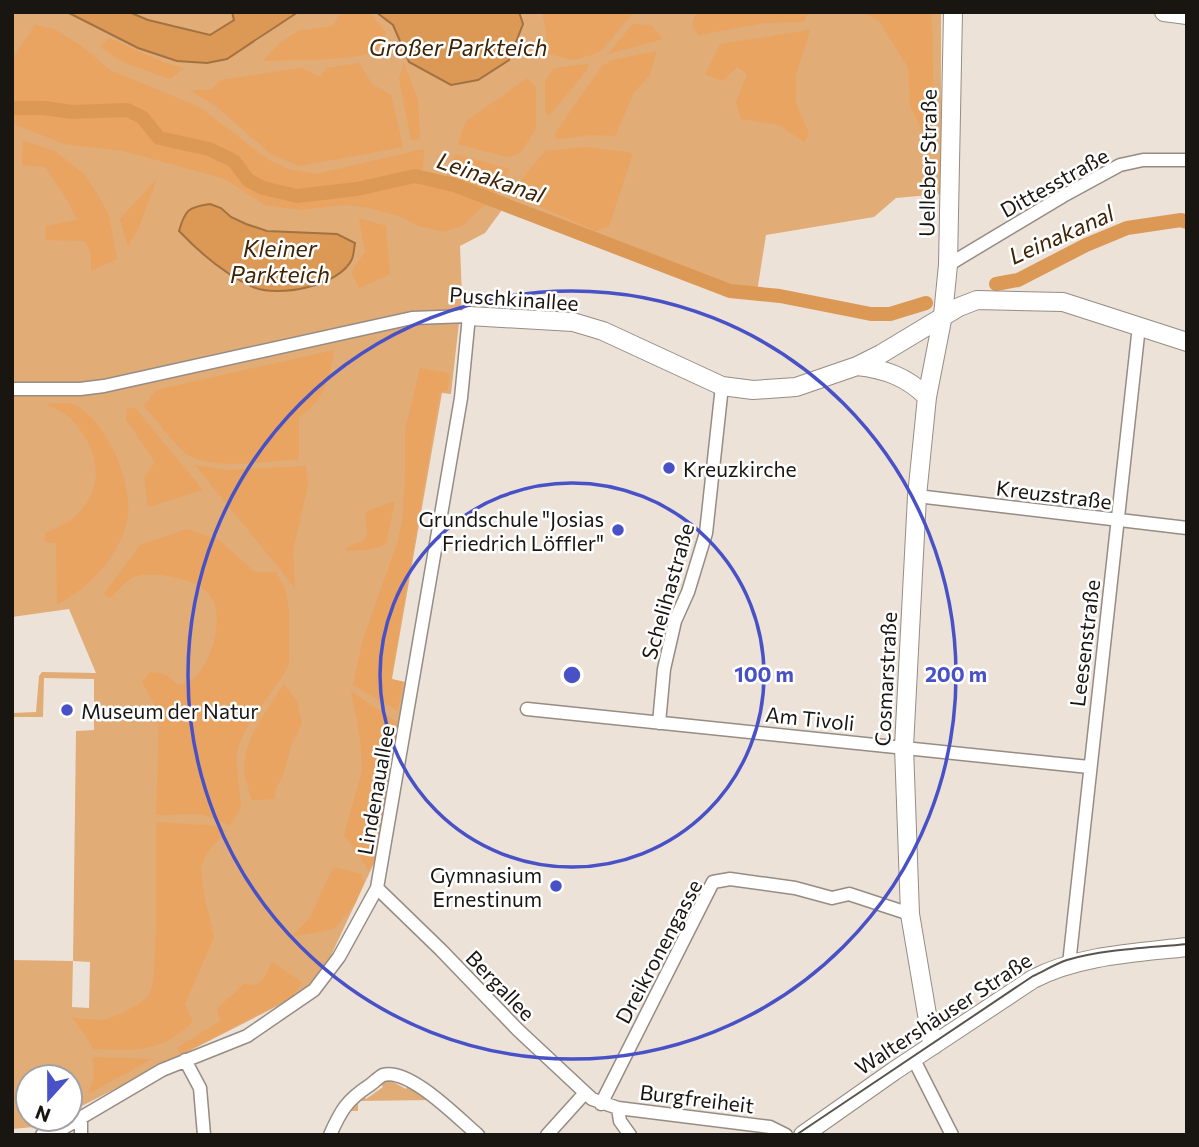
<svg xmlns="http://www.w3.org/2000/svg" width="1199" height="1147" font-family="Commissioner,sans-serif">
<rect width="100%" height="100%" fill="#ece2d8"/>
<!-- green -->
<path fill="#e2ac77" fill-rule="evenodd" d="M12,12L73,14L138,48L255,42L298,12H376L393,25L409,62L523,24L519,12H941V194L896,198L874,217L766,235L757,292L694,273L510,199L485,233L460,246L462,296L451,394L442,393L392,679L406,682L376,859L328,962L311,984L293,998L70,1112V1077H28V1119H58L45,1126L12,1129V960L73,961L76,731L94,730V679L44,678L43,717H12V713L36,712L39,676L42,672L96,673L69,609L12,617ZM221,208C254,238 296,232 337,234L179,231ZM73,961L90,962L89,1008L72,1007Z
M129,12H232L234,19L210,35L148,20Z
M388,1079L406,1089L408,1085L431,1100L358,1101V1111H348L362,1095L366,1099L383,1087L380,1083Z"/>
<!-- forest -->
<path fill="#e8a460" d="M342,12H369L386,32L378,51C342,62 300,59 262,61L280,43L298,31L332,26Z
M542,12H634L602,50L592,55L573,60L546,53V31Z
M696,12H808L804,22L764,23L698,35L692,24Z
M861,12H932L934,141L926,139L910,106L908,67L879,21Z
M633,24L651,25L663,39L608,54Z
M35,25L54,29L80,45L110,70L199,107L269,160L288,169L316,174L424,149L423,171L447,176L455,154L510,169L488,202L463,225L444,232L419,226L398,216L366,207L344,205L299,210L265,205L225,179L124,151L64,144L12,123V59Z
M810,30L796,75V103L809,134L804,142L779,125L741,119L736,102L747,74L737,67L722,81L705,74L720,44Z
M109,38L163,62L184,68L170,79L125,63L100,47Z
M657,51L649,76L634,92L615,136L591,135L560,139L555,138L556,132L602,66L612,60Z
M359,63L372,84L391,95L403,147L299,166L271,154L216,106L189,90H211L221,80L301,68L320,77L327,68Z
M404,63L418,100L420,139L411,140L399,79Z
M588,64L587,70L548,117L545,111V80L554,68Z
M528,78L536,88V129L520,153L507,157L458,144L466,121Z
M23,141L55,151L84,174L98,195L109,216L117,259L91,271V252L84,241L45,240L46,226L77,220L66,198L45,167L22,165Z
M586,147L633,153L609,226L596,231L510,194L545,151Z
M157,179L138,229L128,246L120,219Z
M359,218L386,226L390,274L359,288L351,272L365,252Z
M334,350C329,380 326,398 299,417V459C270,461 207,472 184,452C170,439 157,421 144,406L156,390Z
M420,368L449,373L448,390L440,393L391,679L403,682L398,711L353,685L363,639L398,541L403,515L405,473V430Z
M46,404C54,404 66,402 73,404C106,418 132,482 128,515C123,553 89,588 57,605L56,543L45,542V533C85,519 108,485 89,444C84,435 78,425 70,418C63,412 54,408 46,404Z
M127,407L136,409L203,490L148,507L144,478L155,462L126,420Z
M195,465L228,470L306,466L308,485L293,550L295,588Z
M395,501L386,544L372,549L346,551L347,547L363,541L367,533L365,512Z
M187,529L219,540L255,572H276L285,588L289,609V662L284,674L252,719L240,741L236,756L241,808L230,825L202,814L156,815L159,713L142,682L150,672C154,673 162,672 166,675C173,678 174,687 183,684C210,677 227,616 210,595C198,579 153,570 134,577C126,580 117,592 110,598L104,594L140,545Z
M284,684L297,701L302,723L291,746L284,773L275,791V799L252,800C249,790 244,778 244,768C244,738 268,709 284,684Z
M351,691L398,723L375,860L369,870L344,835L362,771L360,737Z
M156,822L218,826L226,830L206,854L201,868L204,895L214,937L185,1004L193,1022C157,1054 138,1050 93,1049L86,1036L72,1018L104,1020L121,1014L140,1003L150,994L154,975L156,931Z
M333,867L361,874L364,883L355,904L334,929L291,937L310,918Z
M272,962L302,982L292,997L181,1054L177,1048L220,1021L217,1009L244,984L257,985L264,978Z
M93,1057L152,1059L88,1094L94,1077Z"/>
<!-- water -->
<path fill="#dc9955" stroke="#a27241" stroke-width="2" d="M67,12H129L148,20L210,35L234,20L232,12H298L227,59L207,63L177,61L138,48Z
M376,12H519L523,24L509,60L478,80L451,85L409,62L393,25Z
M210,204L221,208L231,217L246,224L267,231L337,234L355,243C354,248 354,254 352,259C340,286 278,298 253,287C224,274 200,253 179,231C185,210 188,207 210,204Z"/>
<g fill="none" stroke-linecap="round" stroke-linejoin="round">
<!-- canal -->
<path stroke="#dc9955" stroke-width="14" d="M12,108H44L72,112L127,110L142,117L159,138L209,149L234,161L248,180L263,188L297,196L357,189L415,176L454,185L730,291L780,296L871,314H890L926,303
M996,284L1018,280L1086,245L1127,228L1181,220L1187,222"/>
<!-- street casing -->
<g stroke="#968c83" stroke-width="15">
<path id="street" d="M948,265L1063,196L1120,165L1143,160H1187
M12,389H80L104,386L412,318L469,316L461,398L377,888L339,957L314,990L247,1036L162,1070L60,1130L42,1135
M917,496L1187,528
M527,709L1089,767
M659,723L664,669L675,621L688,592L706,533L722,386
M377,888L441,950L518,1030L592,1099L618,1108L770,1127L786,1135
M1069,964L1139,326
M913,1058L952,1135
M185,1060L200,1088L204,1135
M601,1104L713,882L730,879L795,888L832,898L849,894L910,914
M618,1108L620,1121L630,1135
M81,1135V1119
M330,1135C341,1110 347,1100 370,1085C374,1082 379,1077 383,1075C409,1067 459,1119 478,1135
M547,1135L584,1094"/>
</g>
<!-- secondary casing -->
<g stroke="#968c83" stroke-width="20">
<path id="secondary" d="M1164,12L1187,15
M469,316L573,322L603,331L722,386L753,390L796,387L857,366L881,354L959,307L977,300L1063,302L1187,342
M857,366C885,369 907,377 927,397
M934,1045L931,1038L910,914L904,747L917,496L927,397L943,315L948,265L953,12
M803,1135L894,1071L1033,979C1080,955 1135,953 1187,947"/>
</g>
<!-- street -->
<use href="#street" stroke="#fff" stroke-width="12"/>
<!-- secondary -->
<use href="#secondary" stroke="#fff" stroke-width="18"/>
<!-- tram -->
<path stroke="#5a554f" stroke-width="2" d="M796,1135L1033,976C1044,971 1055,964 1067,960C1105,949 1148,948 1187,944"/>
</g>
<!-- distance rings -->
<g fill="none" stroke="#4951c6" stroke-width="3.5">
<circle cx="572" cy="675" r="192"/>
<circle cx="572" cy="675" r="384"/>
</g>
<!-- markers -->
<g fill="#4951c6" stroke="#fff" stroke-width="2.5">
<circle cx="669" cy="468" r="7"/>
<circle cx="618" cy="530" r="7"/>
<circle cx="67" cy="710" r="7"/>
<circle cx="556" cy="886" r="7"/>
</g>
<g text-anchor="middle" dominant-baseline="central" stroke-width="5" stroke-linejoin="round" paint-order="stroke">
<!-- street labels -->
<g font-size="21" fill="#191612" stroke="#fff">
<text transform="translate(927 163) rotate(-89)">Uelleber Straße</text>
<text transform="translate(1054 182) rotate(-29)">Dittesstraße</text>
<text transform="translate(514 298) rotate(4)">Puschkinallee</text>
<text transform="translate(1054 494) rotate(7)">Kreuzstraße</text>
<text transform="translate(667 591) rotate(-74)">Schelihastraße</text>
<text transform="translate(1084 643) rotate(-83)">Leesenstraße</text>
<text transform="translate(885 679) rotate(-87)">Cosmarstraße</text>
<text transform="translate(810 718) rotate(6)">Am Tivoli</text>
<text transform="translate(375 790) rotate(-80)">Lindenauallee</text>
<text transform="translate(658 951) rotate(-62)">Dreikronengasse</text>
<text transform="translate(501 985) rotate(46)">Bergallee</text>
<text transform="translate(943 1013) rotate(-33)">Waltershäuser Straße</text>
<text transform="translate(697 1098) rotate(7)">Burgfreiheit</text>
</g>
<!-- poi labels -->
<g font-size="21" fill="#191612" stroke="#fff" text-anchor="start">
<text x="683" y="468">Kreuzkirche</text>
<text x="604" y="518" text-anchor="end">Grundschule "Josias<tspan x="604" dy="24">Friedrich Löffler"</tspan></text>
<text x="81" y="710">Museum der Natur</text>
<text x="542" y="874" text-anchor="end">Gymnasium<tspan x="542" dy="24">Ernestinum</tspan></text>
</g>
<!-- water labels -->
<g font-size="23" font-style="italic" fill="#3e2304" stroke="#fff">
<text x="458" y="47">Großer Parkteich</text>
<text transform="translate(491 177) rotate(19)">Leinakanal</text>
<text transform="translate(1061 234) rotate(-24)">Leinakanal</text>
<text x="280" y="248">Kleiner<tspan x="280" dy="26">Parkteich</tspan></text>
</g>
</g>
<circle cx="572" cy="675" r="10" fill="#4951c6" stroke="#fff" stroke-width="3.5"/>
<g font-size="21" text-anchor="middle" font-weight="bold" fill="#4951c6" stroke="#fff" stroke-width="5" stroke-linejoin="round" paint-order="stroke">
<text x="764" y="682">100 m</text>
<text x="956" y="682">200 m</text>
</g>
<!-- border -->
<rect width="1199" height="1147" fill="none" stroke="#191612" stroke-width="28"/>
<!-- north arrow -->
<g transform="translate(49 1098) rotate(201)"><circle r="33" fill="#ffffff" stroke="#a3a2a0" stroke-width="2"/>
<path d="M0-5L12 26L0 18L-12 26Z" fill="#4951c6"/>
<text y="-10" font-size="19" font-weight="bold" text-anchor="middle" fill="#191612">N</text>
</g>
</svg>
